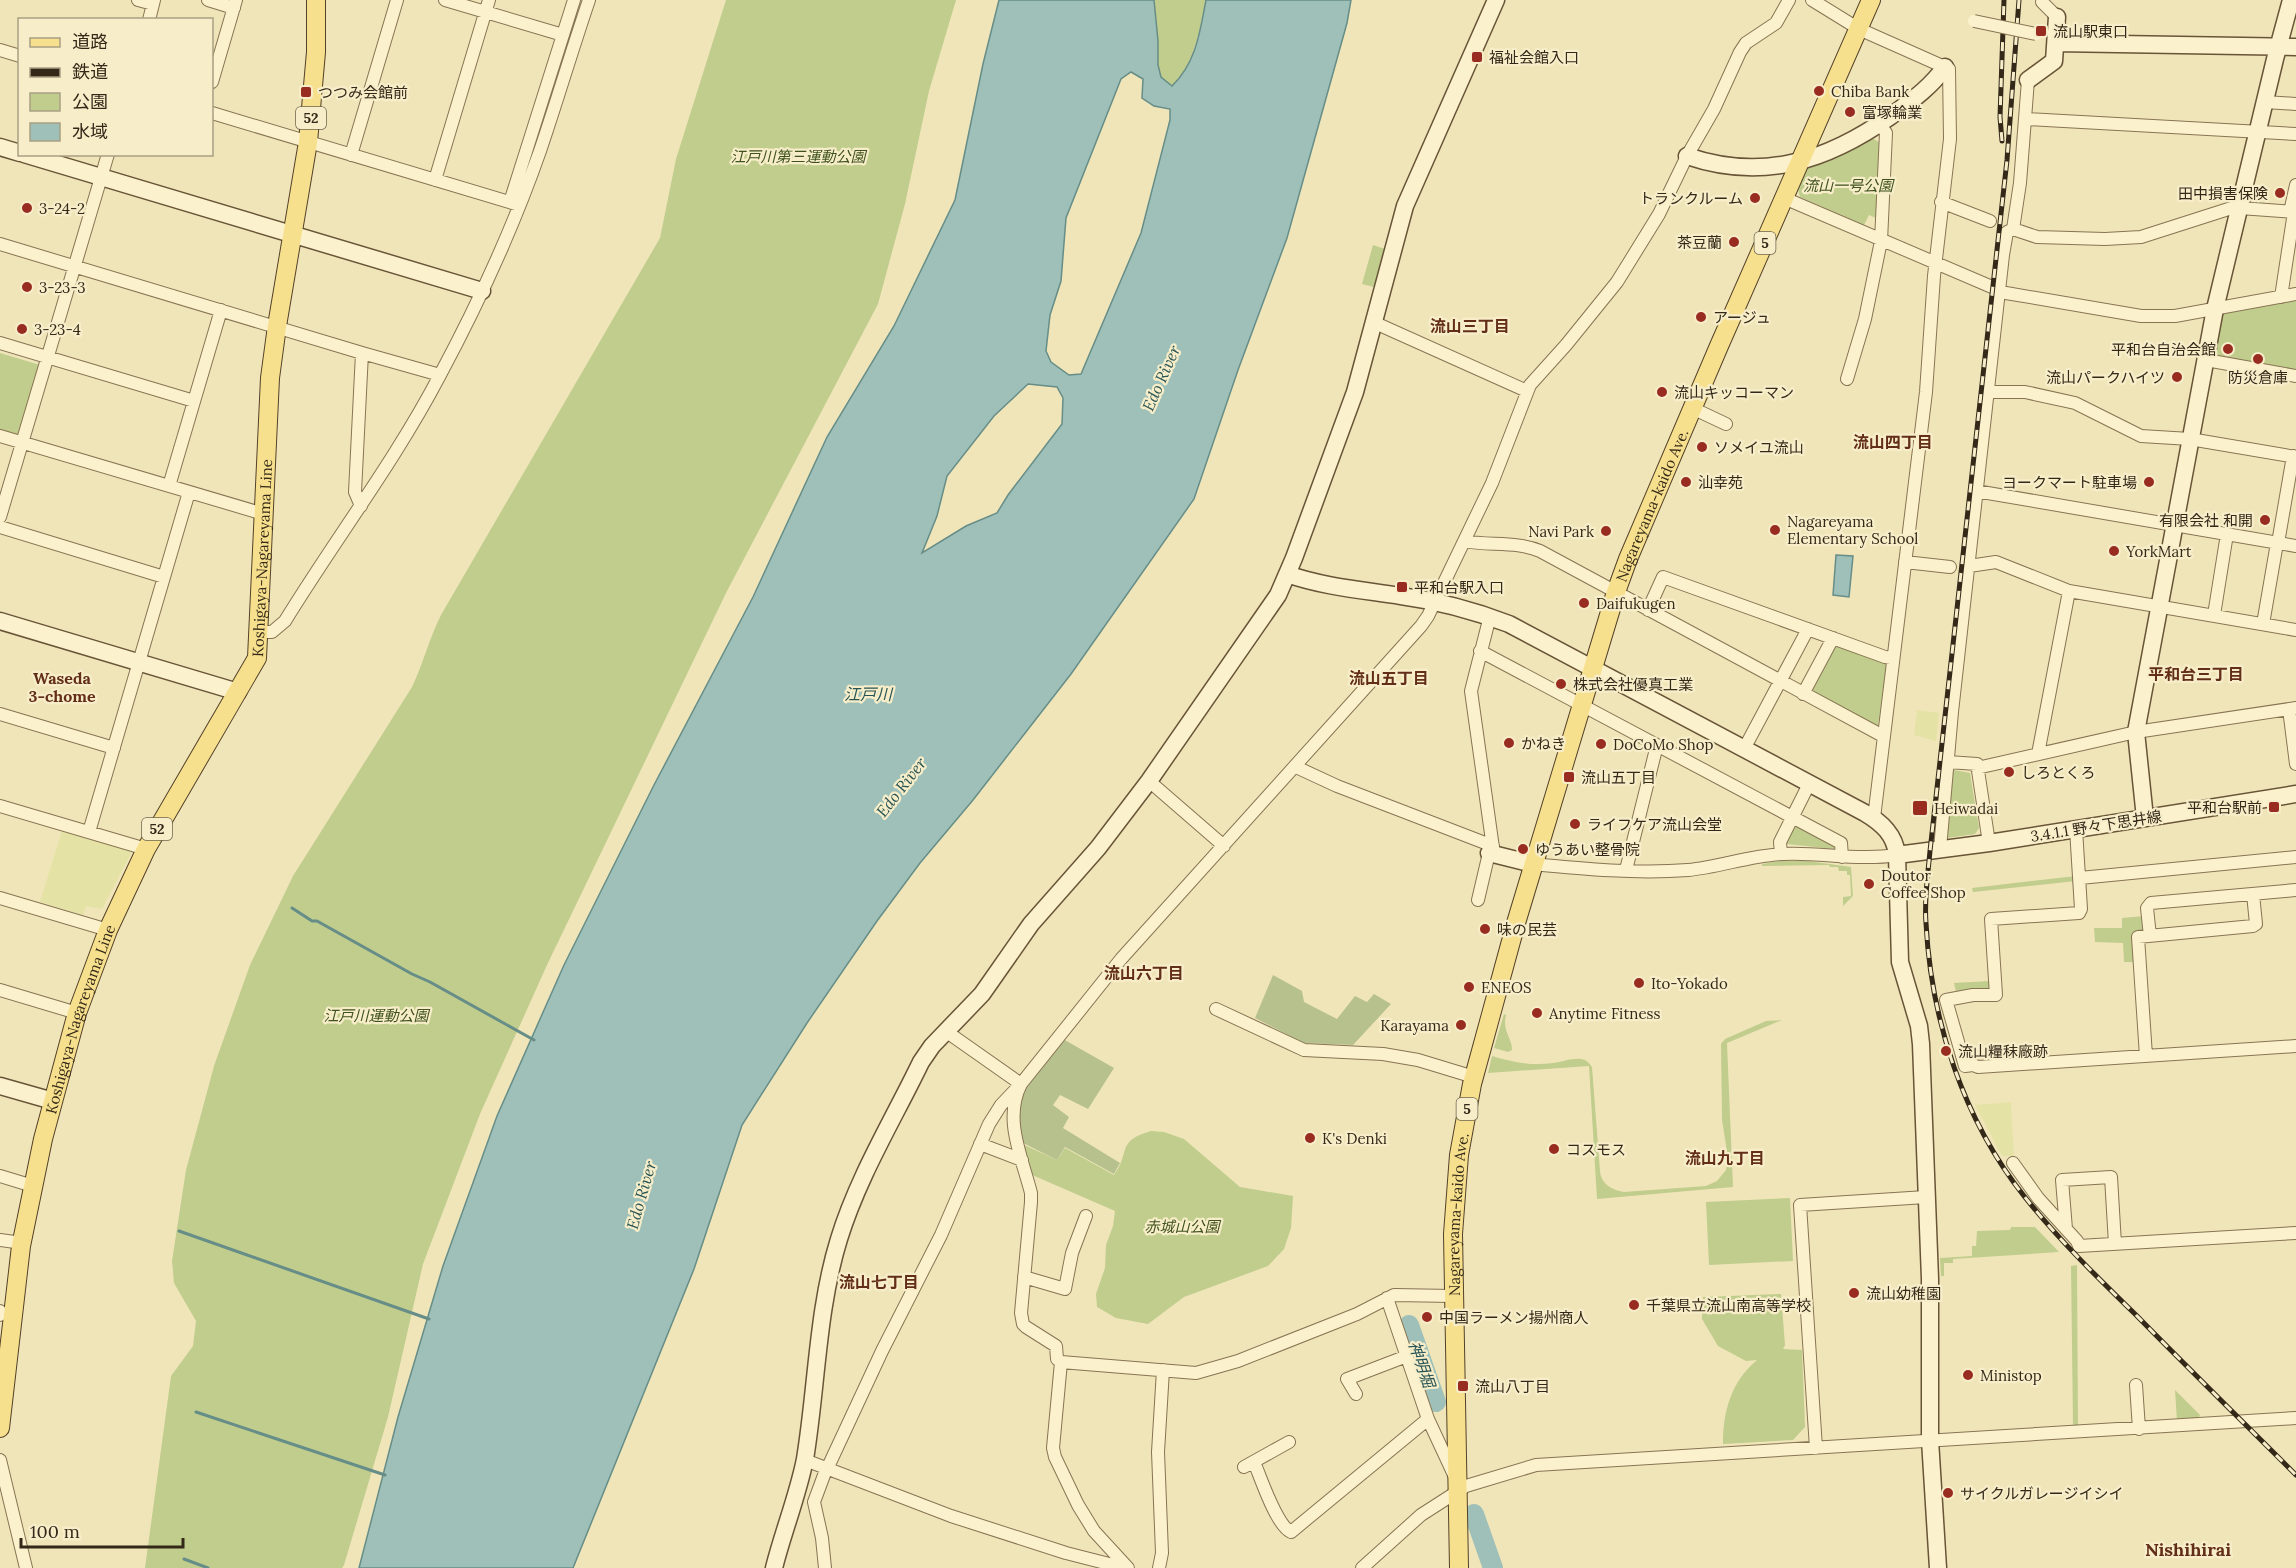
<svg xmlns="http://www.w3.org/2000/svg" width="2296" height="1568" font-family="Lora,'Noto Sans JP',serif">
<rect width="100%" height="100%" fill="#f0e5b9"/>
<!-- farmland -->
<path fill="#e5e2a6" d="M1917,710L1939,713L1936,741L1914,735Z
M62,830L133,850L102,909L86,906L83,915L40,902Z
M2011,1102L2014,1156H2002L1975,1105Z"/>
<!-- green -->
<path fill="#c0cd8d" d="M726,0H956L929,91L905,204L878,304L726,593L547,965L480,1114L423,1264L388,1417L344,1565L342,1568H145L171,1376L193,1346L196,1321L174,1283L172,1261L186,1170L214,1066L250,965L293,876L412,687C423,664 429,639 441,615L660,238L676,159Z
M1154,0H1206C1199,32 1195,62 1172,86L1161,77L1158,65V41Z
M1872,138L1879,142L1876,218L1869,215L1864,225L1800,197L1798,190L1808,166L1829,161Z
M1373,245L1385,249L1374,287L1362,284Z
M2296,300V372L2215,359L2213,354L2220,315L2226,312Z
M0,353L40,365L18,436L0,431Z
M1837,643L1884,660L1887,665L1878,725L1875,728L1810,693L1833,646Z
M1954,770L1970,773L1979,828L1975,834L1947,838L1951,771Z
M1797,823L1836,844L1834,849L1787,844L1785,840L1793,824Z
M1780,861H1808L1851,867L1853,896L1843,906V897L1851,896L1850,875H1847V871H1839L1838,867H1830L1829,865L1762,866V864Z
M2076,876V881L1973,892L1972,888Z
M2144,916L2145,928L2136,962H2124L2123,943L2095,942L2094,928H2122V918Z
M1990,981L1991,987L1987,990L1956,992L1954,983Z
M1504,1014L1506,1015C1502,1032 1512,1037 1512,1050L1508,1052L1494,1048Z
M1782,1020L1727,1043L1733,1187L1597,1199L1589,1066L1488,1073L1492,1056C1512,1062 1531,1066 1553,1063C1562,1062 1572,1058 1581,1059C1587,1060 1589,1063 1592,1067L1600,1171C1601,1184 1612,1190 1624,1192L1706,1186L1717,1181L1726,1170L1728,1158L1722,1120L1721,1044L1725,1039L1766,1021Z
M1151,1131L1164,1132L1184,1139L1240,1187L1293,1196L1291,1228L1284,1249L1268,1266L1184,1297L1148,1324L1116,1318L1097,1307L1096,1294L1105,1268L1106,1245L1113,1226L1115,1211L1030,1174L1022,1144L1057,1160L1065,1148L1114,1175C1131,1151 1116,1141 1151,1131Z
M1790,1198L1793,1261L1709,1265L1706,1202Z
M2011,1227H2035L2059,1252L1953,1259V1263H1944V1276H1941L1940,1258L1972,1256V1246H1976L1977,1231L2010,1230Z
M2077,1265L2078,1425H2073L2071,1266Z
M1781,1294L1785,1345L1783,1349L1802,1350L1805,1427L1793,1440L1723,1444C1723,1411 1731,1382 1757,1360L1746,1361L1718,1346L1702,1319L1703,1297Z
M2175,1390L2200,1415L2198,1419L2177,1421Z"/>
<!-- cemetery -->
<path fill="#b6c18e" d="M1273,975L1302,991L1304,1002L1337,1019L1355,996L1367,1002L1374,994L1391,1004L1353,1045L1303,1043L1255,1018Z
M1063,1039L1114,1068L1088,1109L1060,1095L1053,1105L1069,1117L1063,1128L1120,1163L1114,1174L1065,1147L1057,1160L1021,1142L1017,1127L1022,1090Z"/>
<!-- water -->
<path fill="#9ec0b9" stroke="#668d87" stroke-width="1.5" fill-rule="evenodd" d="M999,0H1154L1158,41V65L1161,77L1172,86C1196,63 1200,32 1206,0H1351L1347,23L1287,238L1238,370L1194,499L1071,674L973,800L920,863L877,921L807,1023L742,1125L694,1269L573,1568H359L398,1417L443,1266L497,1116L564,965L654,785L753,597L827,437L894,326L955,200L983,64ZM1131,72L1143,79L1142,98L1154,106L1170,109V120L1141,233L1081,374L1069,375L1051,362L1046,351L1050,315L1061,281L1066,218L1121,79ZM1028,384L1057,387L1063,398L1062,424L1008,495L997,513L966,526L922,553L937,516L947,476L994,416Z
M1836,555L1853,556L1849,597L1833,595Z"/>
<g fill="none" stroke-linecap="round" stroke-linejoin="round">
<!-- stream -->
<path stroke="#668d87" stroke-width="3" d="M292,908L312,921H317L412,974L430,982L534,1040
M179,1231L429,1319
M196,1412L385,1475
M184,1559L208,1568"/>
<!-- river -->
<path stroke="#9ec0b9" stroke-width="20" d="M1409,1325L1436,1402
M1474,1514L1493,1568"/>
<!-- street casing -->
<g stroke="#877453" stroke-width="14">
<path id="street" d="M138,0L153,4
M208,0L234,8
M445,0L563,35
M1812,0L1859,29L1949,69L1950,139L1934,276L1926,392L1874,818
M2042,2L2057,17
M149,20L154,0
M0,50L20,56
M212,82L236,0
M2265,102L2296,104
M212,113L519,205
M2026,119L2296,134
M351,155L397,0
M435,180L489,0
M1784,198L2006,293L2141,316H2175L2296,294
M510,202L574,0
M1941,202L1990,221
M2240,208L2296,212
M2290,212L2296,185
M2013,229L2037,237L2105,239L2141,237L2241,205
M0,244L362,353L355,492L361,506
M2281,297L2294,212
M1373,322L1527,391
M0,343L194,401
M362,353L440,375
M2206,360L2296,376
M1847,379L1865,319L1881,241L1886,133L1880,124
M1988,392H2025L2075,403L2141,436L2190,439L2296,457
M1692,408L1726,424
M0,436L264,514
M169,486L221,310
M1976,491L2296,546
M0,517L108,154
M0,527L164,577
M1464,541C1489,546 1517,541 1540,551L1883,736
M2278,543L2293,456
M1905,562L1950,567
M1969,566L1996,562L2069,591L2296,630
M1648,610L1663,577L1885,657L1893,658
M2214,615L2227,534
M1490,616L1471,691L1494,855
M2263,624L2277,543
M259,632H272L285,621C336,538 395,461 440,375C478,304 513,228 540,151C557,101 572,50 589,0
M1480,651L1841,843L1842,857
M1803,694L1833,638
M2289,709L2296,764
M0,714L114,748
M1744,749L1808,629
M2038,754L2069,591
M1948,762L1977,764L1989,843
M1296,767L1337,786L1493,846
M1977,768L2136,732L2296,708
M1149,781L1224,846
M0,806L146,849
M2076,829L2081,909L2079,913L1991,919L1996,995H1973L1946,1000L1965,1066L1973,1065L1978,1067L2296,1046
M89,832L189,492
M1940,849L1952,712L2003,255L2007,232L2013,229L2020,183L2028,80
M1781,854L1780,842L1809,784
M1533,864C1584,869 1637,874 1688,870C1720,867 1751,855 1783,854C1821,852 1858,861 1897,855
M1626,870L1657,745
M2080,878L2296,857
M0,898L108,930
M1478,900L1489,853
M2150,936L2147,908L2151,903L2296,890
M0,990L77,1013
M1216,1009L1304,1050L1383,1054L1418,1060L1474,1077
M947,1032L1021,1084C1003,1119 1022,1157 1031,1193V1202L1021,1313L1023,1324L1026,1327L1056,1346L1057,1359L1061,1362L1196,1373L1238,1361L1357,1314L1394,1295L1453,1296
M2146,1056L2138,937L2253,926L2256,924L2253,894
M980,1144L1022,1160
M2013,1163L2038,1198L2077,1241L2079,1246L2296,1233
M0,1176L33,1186
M2066,1229L2062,1180L2111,1177L2115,1244
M0,1240L22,1243
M1024,1277L1065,1289L1072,1253L1086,1216
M0,1311V1315
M1061,1362L1053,1448L1055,1457L1078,1505L1094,1531L1128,1568
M2136,1385L2139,1429
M1356,1394L1347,1379L1407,1356
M1428,1419L1455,1477
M1816,1448L1800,1205L1926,1197
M0,1460L26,1568
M805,1460L951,1516L1066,1553L1125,1568
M1254,1462C1261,1478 1276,1525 1291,1532L1428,1419L1387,1298
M828,1467L882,1351L941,1235L989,1124L1001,1105L1021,1084L1121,959L1421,626L1428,616L1492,483L1530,385L1566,345L1617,282L1659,214L1687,156L1714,109L1740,52L1746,43L1776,23L1789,0
M1244,1467L1289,1442
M825,1568L822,1538L814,1502L827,1467
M1159,1568L1162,1553L1158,1452L1163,1370
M1362,1568L1421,1515L1466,1486L1536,1465L2296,1418"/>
</g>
<!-- secondary casing -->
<g stroke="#685437" stroke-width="19">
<path id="secondary" d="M2056,43L2296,47
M2028,80L2054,61L2057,17
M0,147L20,153
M24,154L482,291
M1687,156C1763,182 1827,161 1891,116C1911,101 1930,88 1945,67
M1287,574C1324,587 1363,590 1401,596C1438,601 1475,611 1509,624L1865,813C1882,823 1895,835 1897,855L1900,962L1919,1026L1921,1044L1930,1279V1440L1938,1568
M0,621L238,692
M2145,818L2136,732L2215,309L2275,59L2291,0
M1489,853L1533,864
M1897,855L1989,843L2296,794
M0,1086L53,1101
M774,1568C783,1532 798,1495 805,1459C817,1386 817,1310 839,1239C858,1177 893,1120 921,1062L932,1046L982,994L1031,924L1098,848L1149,781L1278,595L1294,558L1355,392L1405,206L1496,0"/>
</g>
<!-- primary casing -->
<g stroke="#534129" stroke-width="20">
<g id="primary">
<path id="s1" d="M0,1428L21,1246L43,1139L77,1013L108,930L146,849L257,658L270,378L277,326L308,142L316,52V0"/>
<path id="s2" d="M1459,1568L1453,1234L1459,1155L1472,1084L1516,923L1616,592L1628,559L1719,346L1871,0"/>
</g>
</g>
<!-- street -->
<use href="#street" stroke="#fbf1cc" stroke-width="12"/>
<!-- secondary -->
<use href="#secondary" stroke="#fbf1cc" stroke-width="16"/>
<!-- primary -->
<use href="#primary" stroke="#f7e08d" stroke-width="18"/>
<!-- rail casing -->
<g stroke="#342919" stroke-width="5">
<path id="rail" d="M2019,0L2007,160L1930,851C1928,874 1924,899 1926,923C1931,1020 1963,1119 2024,1196C2058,1239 2097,1277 2136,1315C2189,1369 2243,1422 2296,1475
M2002,141L2000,117L2004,0"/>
</g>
<!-- rail -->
<use href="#rail" stroke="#f7eec9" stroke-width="3" stroke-dasharray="9" stroke-linecap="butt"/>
<!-- street-bridge casing -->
<g stroke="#877453" stroke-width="14" stroke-linecap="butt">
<path id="street-bridge" d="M1974,21L2036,34"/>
</g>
<!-- street-bridge -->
<use href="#street-bridge" stroke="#fbf1cc" stroke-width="12"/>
</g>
<!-- markers -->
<g fill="#982c21" stroke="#f7eec9" stroke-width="2">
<rect x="2035" y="25" width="12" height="12" rx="3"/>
<rect x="1471" y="51" width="12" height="12" rx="3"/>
<circle cx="1819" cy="91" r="6"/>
<rect x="300" y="86" width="12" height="12" rx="3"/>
<circle cx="1850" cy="112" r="6"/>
<circle cx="2280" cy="193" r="6"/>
<circle cx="1755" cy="198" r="6"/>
<circle cx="27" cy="208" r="6"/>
<circle cx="1734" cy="242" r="6"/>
<circle cx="27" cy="287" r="6"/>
<circle cx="1701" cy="317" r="6"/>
<circle cx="22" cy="329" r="6"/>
<circle cx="2228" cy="349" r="6"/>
<circle cx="2258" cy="359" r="6"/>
<circle cx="2177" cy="377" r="6"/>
<circle cx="1662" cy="392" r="6"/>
<circle cx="1702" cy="447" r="6"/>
<circle cx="1686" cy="482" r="6"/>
<circle cx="2149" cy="482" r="6"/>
<circle cx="2265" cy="520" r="6"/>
<circle cx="1775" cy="530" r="6"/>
<circle cx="1606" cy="531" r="6"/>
<circle cx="2114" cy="551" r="6"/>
<rect x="1396" y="581" width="12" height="12" rx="3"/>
<circle cx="1584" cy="603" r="6"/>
<circle cx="1561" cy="684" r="6"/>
<circle cx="1509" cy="743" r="6"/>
<circle cx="1601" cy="744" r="6"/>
<circle cx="2009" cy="772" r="6"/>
<rect x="1563" y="771" width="12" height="12" rx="3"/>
<rect x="2268" y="801" width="12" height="12" rx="3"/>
<rect x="1912" y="800" width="16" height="16" rx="3"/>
<circle cx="1575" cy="824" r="6"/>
<circle cx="1523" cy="849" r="6"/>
<circle cx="1869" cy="884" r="6"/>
<circle cx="1485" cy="929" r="6"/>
<circle cx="1639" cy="983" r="6"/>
<circle cx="1469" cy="987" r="6"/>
<circle cx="1537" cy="1013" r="6"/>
<circle cx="1461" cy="1025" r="6"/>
<circle cx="1946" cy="1051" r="6"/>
<circle cx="1310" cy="1138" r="6"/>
<circle cx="1554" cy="1149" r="6"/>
<circle cx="1854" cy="1293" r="6"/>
<circle cx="1634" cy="1305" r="6"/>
<circle cx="1427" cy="1317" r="6"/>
<circle cx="1968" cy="1375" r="6"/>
<rect x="1457" y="1380" width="12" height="12" rx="3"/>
<circle cx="1948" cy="1493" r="6"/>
</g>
<g text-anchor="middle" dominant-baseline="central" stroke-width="4.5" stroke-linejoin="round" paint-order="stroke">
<!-- shield labels -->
<g fill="#f7eec9" stroke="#6e644e" stroke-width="1.5">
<rect x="296" y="107" width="30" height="22" rx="4.5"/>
<rect x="1754.5" y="232" width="21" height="22" rx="4.5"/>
<rect x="142" y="818" width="30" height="22" rx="4.5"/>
<rect x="1456.5" y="1098" width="21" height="22" rx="4.5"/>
</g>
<g font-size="14" font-weight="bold" fill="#342919">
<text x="311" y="118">52</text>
<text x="1765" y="243">5</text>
<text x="157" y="829">52</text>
<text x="1467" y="1109">5</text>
</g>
<!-- poi labels -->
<g font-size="15" fill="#342919" stroke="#f7eec9" text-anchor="start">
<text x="2053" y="31">流山駅東口</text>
<text x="1489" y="57">福祉会館入口</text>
<text x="1831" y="91">Chiba Bank</text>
<text x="318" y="92">つつみ会館前</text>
<text x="1862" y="112">富塚輪業</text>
<text x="2268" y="193" text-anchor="end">田中損害保険</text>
<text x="1743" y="198" text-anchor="end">トランクルーム</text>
<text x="39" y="208">3-24-2</text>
<text x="1722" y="242" text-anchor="end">茶豆蘭</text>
<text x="39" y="287">3-23-3</text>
<text x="1713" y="317">アージュ</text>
<text x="34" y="329">3-23-4</text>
<text x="2216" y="349" text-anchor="end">平和台自治会館</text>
<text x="2165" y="377" text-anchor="end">流山パークハイツ</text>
<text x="2258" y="377" text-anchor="middle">防災倉庫</text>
<text x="1674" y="392">流山キッコーマン</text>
<text x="1714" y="447">ソメイユ流山</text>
<text x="1698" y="482">汕幸苑</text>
<text x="2137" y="482" text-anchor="end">ヨークマート駐車場</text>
<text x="2253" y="520" text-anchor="end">有限会社 和開</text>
<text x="1787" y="521">Nagareyama<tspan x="1787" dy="17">Elementary School</tspan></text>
<text x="1594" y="531" text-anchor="end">Navi Park</text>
<text x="2126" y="551">YorkMart</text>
<text x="1414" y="587">平和台駅入口</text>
<text x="1596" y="603">Daifukugen</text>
<text x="1573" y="684">株式会社優真工業</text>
<text x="1521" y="743">かねき</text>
<text x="1613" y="744">DoCoMo Shop</text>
<text x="2021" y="772">しろとくろ</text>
<text x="1581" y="777">流山五丁目</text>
<text x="2262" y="807" text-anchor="end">平和台駅前</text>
<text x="1934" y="808">Heiwadai</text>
<text x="1587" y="824">ライフケア流山会堂</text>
<text x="1535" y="849">ゆうあい整骨院</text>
<text x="1881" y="875">Doutor<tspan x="1881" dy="17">Coffee Shop</tspan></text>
<text x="1497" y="929">味の民芸</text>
<text x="1651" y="983">Ito-Yokado</text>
<text x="1481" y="987">ENEOS</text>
<text x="1549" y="1013">Anytime Fitness</text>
<text x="1449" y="1025" text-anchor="end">Karayama</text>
<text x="1958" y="1051">流山糧秣廠跡</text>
<text x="1322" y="1138">K's Denki</text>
<text x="1566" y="1149">コスモス</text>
<text x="1866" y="1293">流山幼稚園</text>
<text x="1646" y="1305">千葉県立流山南高等学校</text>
<text x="1439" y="1317">中国ラーメン揚州商人</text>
<text x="1980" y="1375">Ministop</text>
<text x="1475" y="1386">流山八丁目</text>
<text x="1960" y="1493">サイクルガレージイシイ</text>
</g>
<!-- park labels -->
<g font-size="15" font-style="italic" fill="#40521f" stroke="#f7eec9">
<text x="798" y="156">江戸川第三運動公園</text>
<text x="1848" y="185">流山一号公園</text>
<text x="376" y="1015">江戸川運動公園</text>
<text x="1182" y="1226">赤城山公園</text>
</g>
<!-- street labels -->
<g font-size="15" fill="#342919" stroke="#f7eec9">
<text stroke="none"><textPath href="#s2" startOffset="1092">Nagareyama-kaido Ave.</textPath></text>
<text stroke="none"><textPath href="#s1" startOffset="922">Koshigaya-Nagareyama Line</textPath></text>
<text transform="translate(2096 826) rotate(-9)">3.4.1.1 野々下思井線</text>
<text stroke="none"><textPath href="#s1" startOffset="418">Koshigaya-Nagareyama Line</textPath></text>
<text stroke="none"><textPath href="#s2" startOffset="354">Nagareyama-kaido Ave.</textPath></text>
</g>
<!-- neighbourhood labels -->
<g font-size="16" font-weight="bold" fill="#632e17" stroke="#f7eec9">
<text x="1470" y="326">流山三丁目</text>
<text x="1893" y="442">流山四丁目</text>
<text x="2196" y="674">平和台三丁目</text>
<text x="62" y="678">Waseda<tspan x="62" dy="18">3-chome</tspan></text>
<text x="1389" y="678">流山五丁目</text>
<text x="1144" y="973">流山六丁目</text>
<text x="1725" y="1158">流山九丁目</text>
<text x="879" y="1282">流山七丁目</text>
</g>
<!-- water labels -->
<g font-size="16" font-style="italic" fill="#285455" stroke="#f7eec9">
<text transform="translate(1161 378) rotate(-66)">Edo River</text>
<text x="868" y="694">江戸川</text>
<text transform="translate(901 787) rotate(-52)">Edo River</text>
<text transform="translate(641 1195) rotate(-74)">Edo River</text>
<text transform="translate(1422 1364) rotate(71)">神明堀</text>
</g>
<!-- quarter labels -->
<g font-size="18" font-weight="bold" fill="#632e17" stroke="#f7eec9">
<text x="2188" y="1549">Nishihirai</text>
</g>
</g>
<!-- legend -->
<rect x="18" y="18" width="195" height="138" fill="#f7eec9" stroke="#a99f83" stroke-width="1.5"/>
<rect x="30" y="38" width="30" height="9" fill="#f7e08d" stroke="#a99f83" stroke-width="1.5"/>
<text x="72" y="48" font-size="18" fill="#342919">道路</text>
<rect x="30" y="68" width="30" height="9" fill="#342919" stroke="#a99f83" stroke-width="1.5"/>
<text x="72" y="78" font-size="18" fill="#342919">鉄道</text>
<rect x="30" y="93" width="30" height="18" fill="#c0cd8d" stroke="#a99f83" stroke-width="1.5"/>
<text x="72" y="108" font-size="18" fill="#342919">公園</text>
<rect x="30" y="123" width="30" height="18" fill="#9ec0b9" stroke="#a99f83" stroke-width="1.5"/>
<text x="72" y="138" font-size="18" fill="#342919">水域</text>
<!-- scale -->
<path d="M21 1538v9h162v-9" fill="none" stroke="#342919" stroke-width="3"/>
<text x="30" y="1538" font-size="18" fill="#342919" stroke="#f7eec9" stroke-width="4.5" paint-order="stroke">100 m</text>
</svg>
